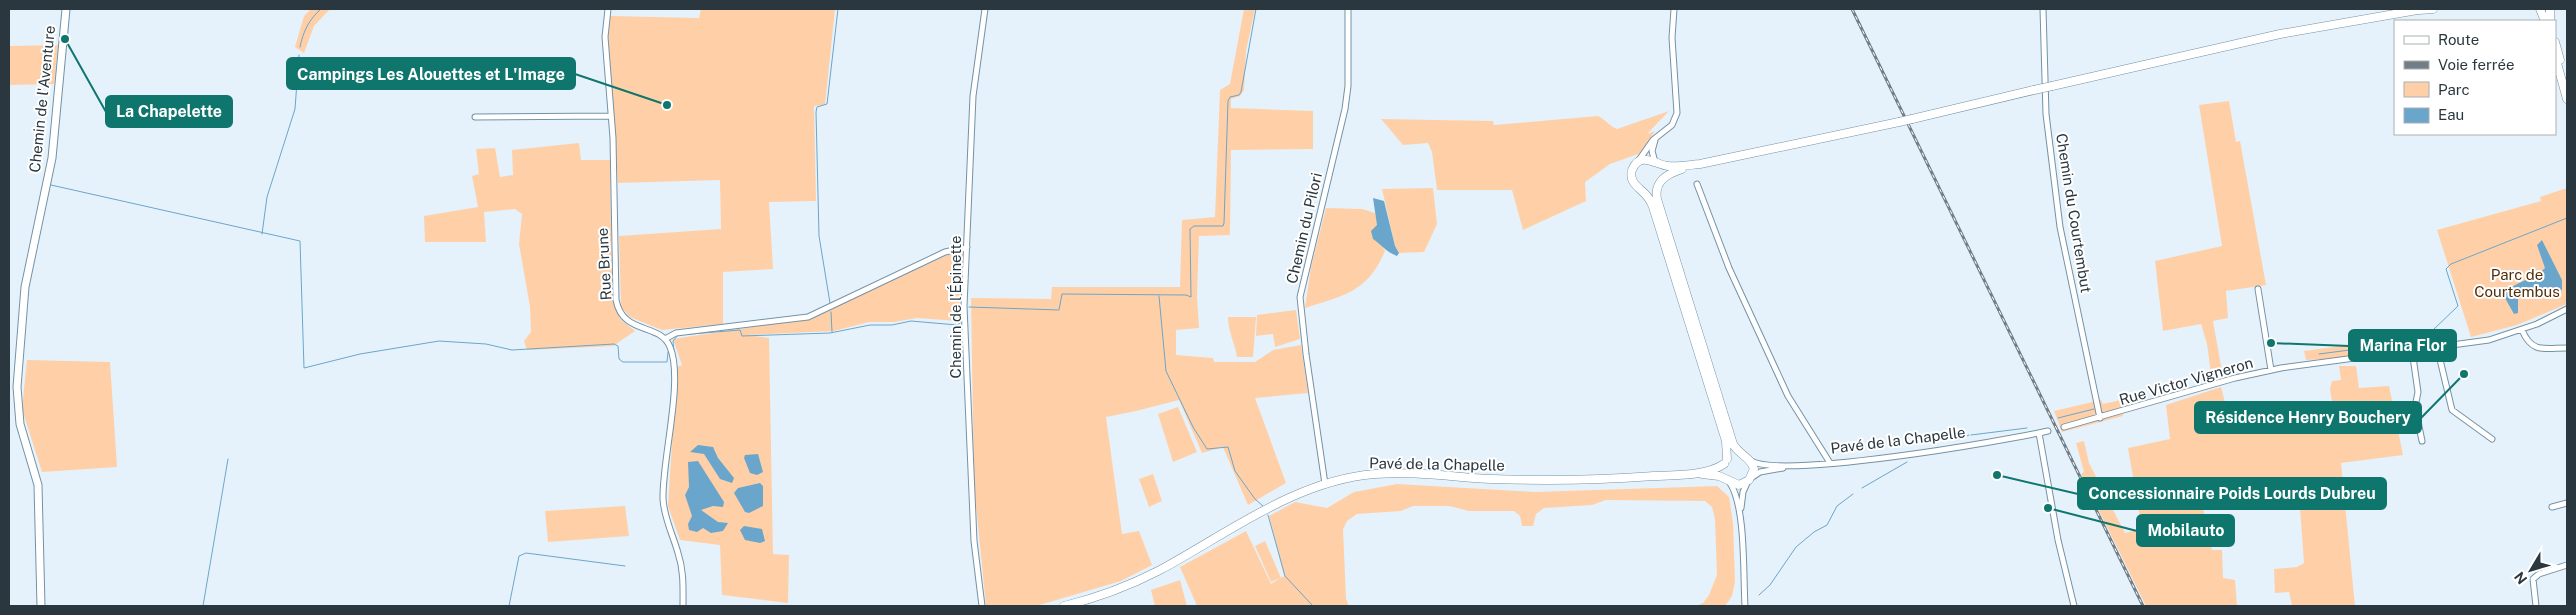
<svg xmlns="http://www.w3.org/2000/svg" width="2576" height="615" font-family="'Public Sans',sans-serif">
<rect width="100%" height="100%" fill="#e6f2fb"/>
<!-- green -->
<path fill="#ffd0a7" d="M311,9H330L314,26L304,53L295,47L304,16Z
M701,9H835L825,105L814,106L816,201L769,202L773,269L723,272V324L662,330L630,317L621,307L619,236L721,229L720,180L618,183L608,35L610,16L699,18Z
M1244,9H1255L1246,51L1244,90L1240,96L1231,99V108L1313,111V149L1231,150L1230,235L1199,236L1197,296L1199,328L1176,330V355L1213,358L1214,362H1255L1273,350L1301,345L1308,393L1255,398L1286,483L1248,505L1223,447L1202,453L1179,400L1136,411L1106,417L1122,534L1139,531L1152,565L1121,581L1036,606H986L974,485L971,298L1051,299L1052,287H1180L1182,220L1215,217L1220,90L1230,84Z
M58,45L54,84L9,85V46Z
M2229,101L2236,142L2240,141L2266,285L2226,291L2228,318L2213,321L2223,377L2212,381L2207,344L2201,324L2163,331L2155,261L2222,246L2199,105Z
M1669,111L1647,134L1655,131L1641,153L1610,164L1585,182L1586,201L1523,230L1512,190H1437L1432,152L1428,143L1403,145L1381,119L1493,121L1494,125L1598,116C1606,120 1609,126 1617,129Z
M579,143L581,160H610L612,293L620,319L635,331L613,346L527,350L524,341L531,332L530,307L519,244L522,214L515,209L484,212L486,242H425L424,216L478,207L472,176L479,174L476,149L495,148L500,177L513,175L512,150Z
M1433,188L1437,224L1424,252L1399,253L1395,246L1382,189Z
M2567,188V304L2517,325L2471,337L2437,230L2541,201L2540,197Z
M1326,208L1362,209L1375,213L1382,245L1385,251C1367,293 1344,295 1305,308L1311,267Z
M956,251H963L958,321L917,318L894,322H869L834,331L747,335L769,338L773,554L789,555L788,603L722,595L720,545L680,540L668,506L677,367L682,365L673,339L812,318Z
M1296,310L1300,339L1275,347L1273,334L1256,336L1257,315Z
M1228,317H1256L1253,357H1237C1235,343 1228,332 1228,317Z
M2425,330L2428,345L2356,357L2306,360L2304,351L2411,337Z
M27,360L110,362L117,467L42,472L22,409Z
M2339,366H2356L2359,388L2389,386L2403,455L2341,463L2355,606H2292L2289,592L2275,593L2274,569L2297,567L2304,563L2299,494L2243,499V483L2202,489L2204,515L2191,518L2195,542L2211,547L2212,550H2222L2223,578L2235,580L2237,606H2146L2081,474L2084,472L2076,443L2084,441L2089,463L2125,533L2142,529L2128,448L2170,439L2166,405L2221,387L2228,414L2273,407L2274,425L2321,424L2322,418L2329,417L2327,405L2332,402L2330,389L2332,381L2341,380Z
M2125,399L2127,404L2121,406L2123,416L2062,432L2054,411L2101,400L2103,404Z
M1178,407L1197,452L1173,462L1158,414Z
M1153,474L1162,501L1149,507L1139,479Z
M1397,484L1535,492L1717,486L1729,497L1733,523L1735,582L1732,596L1725,606H1696L1703,603L1709,595L1717,575L1715,519L1712,507L1705,501L1606,500L1592,505L1544,508L1536,514L1533,526H1522L1520,516L1514,511H1469L1449,506H1413L1401,511L1357,514L1347,521L1343,529L1346,599L1349,606H1197L1180,567L1246,531L1271,584L1280,578L1271,582L1255,546L1265,541L1281,578L1284,576L1269,516L1295,502L1327,508L1354,492Z
M625,506L629,536L548,542L545,511Z
M1180,580L1187,606H1155L1151,590Z"/>
<!-- water -->
<path fill="#6aa6cb" d="M1373,198L1384,201L1395,246L1399,253L1397,256C1386,252 1382,245 1373,239L1371,231L1377,225Z
M2542,240L2562,280V290L2555,297L2545,288L2530,292L2518,299V313L2514,314L2505,298V292C2517,281 2534,279 2545,268L2537,245Z
M698,445L713,447L718,458L734,478L732,483L720,479L704,454L690,452Z
M758,454L763,472L757,475L750,473L744,458L745,455Z
M698,461L724,502L723,507L713,506L701,510L718,522L728,523L723,531L711,533L703,528L697,532L689,530L688,524L692,516L685,495L689,487L688,462Z
M760,483L763,486V506L749,513L745,512L734,493L738,488Z
M744,526L762,529L765,541L760,543L745,540L740,530Z"/>
<g fill="none" stroke-linecap="round" stroke-linejoin="round">
<!-- stream -->
<path stroke="#6aa6cb" stroke-width="1" d="M300,47C303,32 309,19 321,9
M51,185L300,241L304,368L360,354L439,341L486,344L512,350L614,344L618,346L619,359L623,362H667L668,352
M262,234L267,197L295,109L299,55
M1159,296L1166,371L1193,427L1207,449L1228,447L1235,471L1255,499L1264,507
M830,303L819,236L816,112L817,107L827,104L838,9
M969,307L1059,310L1062,294L1186,295L1191,297L1190,229L1194,226H1223L1224,223L1228,101L1230,97L1239,95L1241,92L1256,9
M831,312L832,332
M2432,331L2458,306L2446,269L2451,264L2567,218
M2373,347C2392,345 2414,346 2428,335
M674,351L673,341L678,335L740,330L742,336L830,333L870,325H892L911,321L957,325L960,323L962,307
M2319,354L2365,348
M2058,418L2094,409
M1971,435L2027,428
M1957,440L1969,435
M1862,488L1907,462
M1268,515L1285,576L1313,606
M1759,595L1770,585L1796,547L1814,532L1827,525L1837,506L1853,494
M203,606L228,459
M509,606L519,556L526,553L625,566"/>
<!-- street casing -->
<g stroke="#7492a6" stroke-width="7">
<path id="street" d="M608,9L605,37L613,138L616,300C623,336 660,322 670,347C684,380 662,459 663,499C664,518 673,535 678,553C684,571 683,588 683,606
M2043,9L2046,114L2060,227L2100,418
M475,117L611,116
M1639,160L1653,140L1672,125L1677,113L1672,38L1674,9
M1655,162L1652,151L1655,140
M1697,184L1729,268L1788,396L1830,463
M2258,289L2271,370
M2522,330C2532,354 2545,348 2567,348
M665,339L676,333L808,317L945,252L967,247
M2437,347L2452,410L2492,439
M2412,350L2418,392L2415,407L2422,441
M2064,427L2235,378L2281,368L2489,340L2537,324L2567,309
M2039,433L2058,540L2074,606
M1751,461C1785,479 2002,441 2048,431
M1751,478L1760,472L1783,468
M1730,483C1746,507 1743,575 1745,606
M1325,484L1306,354L1300,297L1345,109L1348,86V9
M2552,507L2567,503
M1741,508L1743,492L1748,481
M982,606L974,541L964,306L973,96L985,9
M2536,606L2533,579L2539,574L2567,565"/>
</g>
<!-- secondary casing -->
<g stroke="#7492a6" stroke-width="9">
<path id="secondary" d="M41,606L38,485L20,424L17,387L25,287L52,158L66,9"/>
</g>
<!-- primary casing -->
<g stroke="#7492a6" stroke-width="9">
<path id="primary" d="M2540,9L2545,21
M2419,10L2433,9
M2550,21V9
M2555,42L2560,60
M2555,56L2567,99
M2052,86L2280,34L2423,9
M1912,119L2034,90
M1682,169C1667,174 1654,181 1657,199L1733,444C1739,455 1751,457 1754,469L1749,480L1739,485L1719,476L1702,474
M1727,459L1726,441L1653,207C1648,191 1635,189 1632,179C1631,175 1631,171 1633,168C1641,151 1656,165 1668,166C1678,167 1689,165 1700,164L1899,122
M1064,606C1097,598 1129,586 1160,570C1227,534 1296,480 1375,474C1414,471 1453,477 1492,479C1546,481 1600,480 1654,476C1675,475 1706,476 1724,464"/>
</g>
<!-- street -->
<use href="#street" stroke="#fff" stroke-width="5"/>
<!-- secondary -->
<use href="#secondary" stroke="#fff" stroke-width="7"/>
<!-- primary -->
<use href="#primary" stroke="#fff" stroke-width="8"/>
<!-- rail casing -->
<g stroke="#717e86" stroke-width="3">
<path id="rail" d="M1852,9L2143,606"/>
</g>
<!-- rail -->
<use href="#rail" stroke="#fff" stroke-width="1" stroke-dasharray="4" stroke-linecap="butt"/>
<!-- primary-bridge casing -->
<g stroke="#7492a6" stroke-width="9" stroke-linecap="butt">
<path id="primary-bridge" d="M2034,90L2052,86
M1899,122L1912,119"/>
</g>
<!-- primary-bridge -->
<use href="#primary-bridge" stroke="#fff" stroke-width="8"/>
</g>
<g text-anchor="middle" dominant-baseline="central" stroke-width="4" stroke-linejoin="round" paint-order="stroke">
<!-- street labels -->
<g font-size="15" fill="#2a373f" stroke="#fff">
<text transform="translate(42 99) rotate(-84)">Chemin de l'Aventure</text>
<text transform="translate(2074 213) rotate(81)">Chemin du Courtembut</text>
<text transform="translate(1304 228) rotate(-77)">Chemin du Pilori</text>
<text transform="translate(604 264) rotate(-93)">Rue Brune</text>
<text transform="translate(955 307) rotate(-90)">Chemin de l'Épinette</text>
<text transform="translate(2186 381) rotate(-16)">Rue Victor Vigneron</text>
<text transform="translate(1898 440) rotate(-7)">Pavé de la Chapelle</text>
<text transform="translate(1437 464) rotate(1)">Pavé de la Chapelle</text>
</g>
<!-- park labels -->
<g font-size="15" fill="#502f0c" stroke="#fff">
<text x="2517" y="274">Parc de<tspan x="2517" dy="17">Courtembus</tspan></text>
</g>
</g>
<!-- callouts -->
<path fill="none" stroke="#0f766e" stroke-width="2" d="M667 105L575 74M65 39L106 112M2271 343L2349 346M2464 374L2421 418M1997 475L2078 494M2048 508L2137 531"/>
<g fill="#0f766e" stroke="#fff" stroke-width="2">
<circle cx="667" cy="105" r="5"/>
<circle cx="65" cy="39" r="5"/>
<circle cx="2271" cy="343" r="5"/>
<circle cx="2464" cy="374" r="5"/>
<circle cx="1997" cy="475" r="5"/>
<circle cx="2048" cy="508" r="5"/>
</g>
<g fill="#0f766e" stroke="#0f766e" stroke-width="2">
<rect x="287" y="58" width="288" height="31" rx="5"/>
<rect x="106" y="96" width="126" height="31" rx="5"/>
<rect x="2349" y="330" width="107" height="31" rx="5"/>
<rect x="2195" y="402" width="226" height="31" rx="5"/>
<rect x="2078" y="478" width="308" height="31" rx="5"/>
<rect x="2137" y="515" width="97" height="31" rx="5"/>
</g>
<g font-size="16" text-anchor="middle" font-weight="bold" fill="#fff">
<text x="431" y="80">Campings Les Alouettes et L'Image</text>
<text x="169" y="117">La Chapelette</text>
<text x="2403" y="351">Marina Flor</text>
<text x="2308" y="423">Résidence Henry Bouchery</text>
<text x="2232" y="499">Concessionnaire Poids Lourds Dubreu</text>
<text x="2186" y="536">Mobilauto</text>
</g>
<!-- border -->
<rect width="2576" height="615" fill="none" stroke="#2a373f" stroke-width="20"/>
<!-- legend -->
<rect x="2394" y="20" width="162" height="115" fill="#ffffff" stroke="#aaafb2"/>
<rect x="2404" y="36" width="25" height="8" fill="#ffffff" stroke="#aaafb2"/>
<text x="2438" y="45" font-size="15" fill="#2a373f">Route</text>
<rect x="2404" y="61" width="25" height="8" fill="#717e86" stroke="#aaafb2"/>
<text x="2438" y="70" font-size="15" fill="#2a373f">Voie ferrée</text>
<rect x="2404" y="82" width="25" height="15" fill="#ffd0a7" stroke="#aaafb2"/>
<text x="2438" y="95" font-size="15" fill="#2a373f">Parc</text>
<rect x="2404" y="108" width="25" height="15" fill="#6aa6cb" stroke="#aaafb2"/>
<text x="2438" y="120" font-size="15" fill="#2a373f">Eau</text>
<!-- north arrow -->
<g transform="translate(2531 570) rotate(232)" stroke="#ffffff" stroke-width="4" paint-order="stroke">
<path d="M0-4L9 19L0 12L-9 19Z" fill="#2a373f"/>
<text y="-8" font-size="14" font-weight="bold" text-anchor="middle" fill="#2a373f">N</text>
</g>
</svg>
